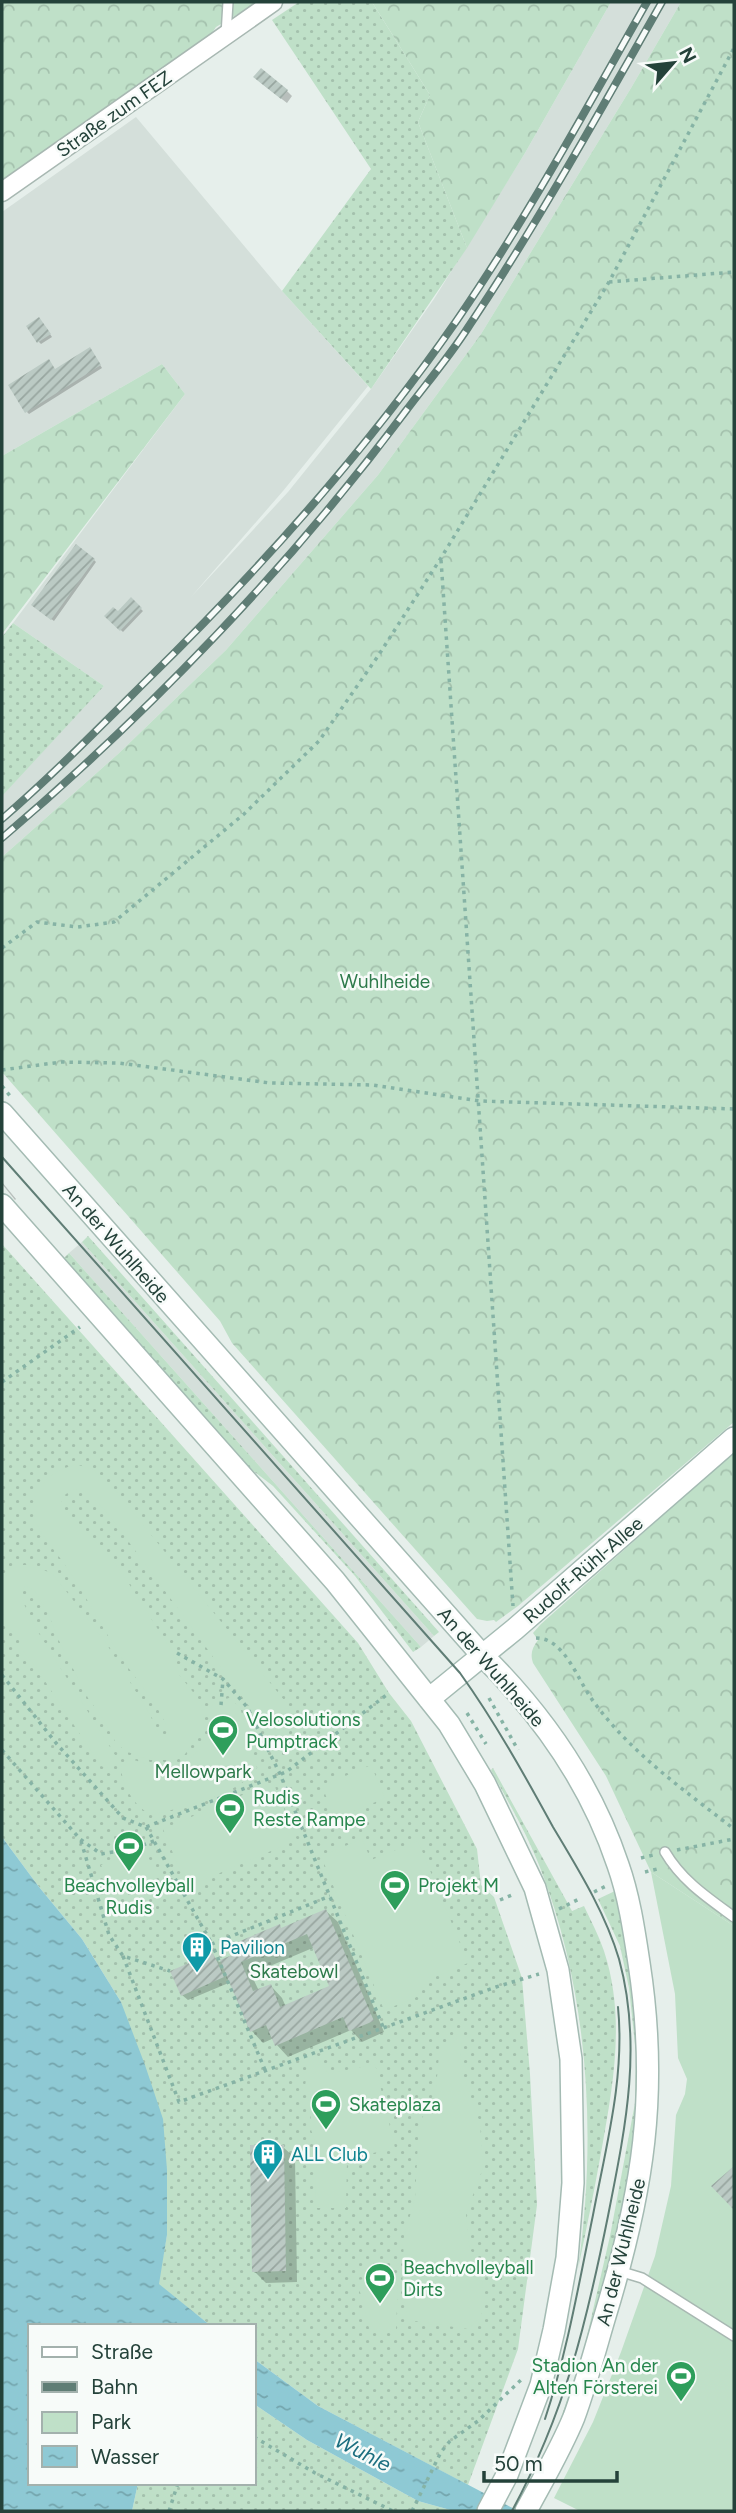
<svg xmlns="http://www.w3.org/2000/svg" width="736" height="2513" font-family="Figtree,sans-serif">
<defs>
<pattern id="green-dots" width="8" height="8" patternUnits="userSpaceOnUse" patternTransform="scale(1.75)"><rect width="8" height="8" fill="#bfe0c8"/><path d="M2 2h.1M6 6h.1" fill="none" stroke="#a4c1ad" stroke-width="1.8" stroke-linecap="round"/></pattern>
<pattern id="forest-crowns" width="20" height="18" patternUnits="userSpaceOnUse" patternTransform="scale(1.75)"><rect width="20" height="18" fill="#bfe0c8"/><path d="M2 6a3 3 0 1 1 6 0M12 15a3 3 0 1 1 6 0" fill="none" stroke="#a4c1ad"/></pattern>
<pattern id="water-ripples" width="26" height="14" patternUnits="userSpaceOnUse" patternTransform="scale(1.75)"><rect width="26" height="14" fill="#8ec9d4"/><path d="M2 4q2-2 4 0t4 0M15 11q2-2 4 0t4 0" fill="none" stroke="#74a5ad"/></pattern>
<pattern id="building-hatch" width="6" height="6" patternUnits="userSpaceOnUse" patternTransform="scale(1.75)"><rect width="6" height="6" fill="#bbcac4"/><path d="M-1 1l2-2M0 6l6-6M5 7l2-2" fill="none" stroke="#98a6a0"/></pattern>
</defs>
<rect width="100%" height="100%" fill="#e6efeb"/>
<!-- built -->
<path fill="#d4dfda" d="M611,2H681L631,88L481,334L378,475L226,650L118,754L2,857V795L104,686L13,623L185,394L162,364L2,456V212L136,117L282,291L368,386L283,491L191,597L288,492L371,389L434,299L525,153Z
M82,1242L434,1636L421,1647L69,1253Z"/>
<!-- green -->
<path fill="url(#green-dots)" d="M299,2H372L430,95L418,122L467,248L371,389L282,291L371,169L272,20Z
M13,623L104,686L2,796V637Z
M88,1236L439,1632L434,1636L82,1242Z
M2,1244L358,1643L389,1693L411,1721L477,1849L481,1885L494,1897L522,1978L530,2074L537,2205L518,2349L468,2485L318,2406L254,2359V2326H211L158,2284L167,2235L121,2002L82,1939L39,1887L2,1837Z
M69,1253L421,1647L413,1652L355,1576L273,1486L248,1467L63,1259Z
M493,1768L572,1911L584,1906C591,1921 599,1936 604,1951C626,2018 613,2086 601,2153C594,2192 586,2231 578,2269C597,2137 589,1995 541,1870C528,1835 508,1802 491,1770Z
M615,1891L633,1984L640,2103L620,2242L560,2433L558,2427L584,2349L610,2236L635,2103L636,2054L629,1988L620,1946L598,1899Z
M254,2404L307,2440L418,2501L454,2511H132L138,2483H254Z"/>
<!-- forest -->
<path fill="url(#forest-crowns)" d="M2,2H258L216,27L208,39L2,183Z
M372,2H611L525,153L467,248L418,122L430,95Z
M681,2H734V1422L518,1606L496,1622L494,1620L487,1621L477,1619L232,1343L220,1321L2,1072V857L118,754L226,650L378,475L481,334L631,88Z
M162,364L185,394L2,634V456Z
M734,1452V1926L651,1872L606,1776L533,1663C530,1654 532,1648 538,1640L533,1633L541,1624Z"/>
<!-- pitch -->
<path fill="#bfe0c8" d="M78,1465L92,1469L115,1490L300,1720L274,1740C228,1678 183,1615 137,1553C126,1538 99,1499 84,1491C75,1486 67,1492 61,1499L62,1507L108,1554L124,1576L173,1653L180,1676L201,1702L204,1721L201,1731L183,1757L176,1760H150L125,1751L115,1741L99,1712L89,1700L60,1643L48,1613L34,1590L25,1586L21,1593L24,1604L38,1632L115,1755L114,1763L107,1768L101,1766L35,1666L23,1651L18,1636L8,1627L2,1612V1582L8,1572L19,1565H32L53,1574L106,1643L149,1713L160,1736L169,1734C161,1705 137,1682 121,1657C102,1627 85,1594 65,1565C56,1551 37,1532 34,1515C29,1490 54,1467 78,1465Z
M229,1698L240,1707L257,1768C238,1796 183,1807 151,1815C134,1806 122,1786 121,1767L131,1759C141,1762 153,1767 164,1767C184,1768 204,1750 209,1730C212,1720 209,1713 213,1703Z
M371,1765L385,1798L335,1819L322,1786Z
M273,1782L297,1840L187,1887L163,1829Z
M362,1839L371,1860L418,1841L468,1963L427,1980L415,1998L384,2010L321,1856Z
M145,1848L157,1880L114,1897L101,1865Z
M651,1872L734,1926V2511H580L554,2498L593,2422L621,2352L655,2256L671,2186L676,2115L685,2094L687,2079L678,2058L675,1994Z
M462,2037L460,2066L480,2123L483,2168L466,2214L469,2245L483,2283L481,2317L468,2329L408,2320L402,2293L404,2236L415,2199L419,2122L432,2104L436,2088L440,2045Z
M317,2055L328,2074L375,2064L395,2148L347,2159L346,2208H316L315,2141L310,2127L311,2112L305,2088L307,2069L304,2059Z
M398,2276L396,2330L370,2332L357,2280Z"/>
<!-- water -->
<path fill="url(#water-ripples)" d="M2,1837L39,1887L82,1939L121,2002L145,2065L163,2119L167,2170V2235L159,2284L211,2326H30V2483H138L132,2511H2Z
M254,2359L318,2406L518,2511H454L418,2501L307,2440L254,2404Z"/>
<!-- shadow -->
<path fill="#0003" fill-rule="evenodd" d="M261,83L287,91L292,96L287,103Z
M41,321L52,337L41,344L39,342Z
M92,352L102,368L29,414L27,412L55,371Z
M94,560L96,562L54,621L36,607Z
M131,600L143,611L123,632L106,616L118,614Z
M2,1182L16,1199L15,1200L2,1184Z
M326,1911L338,1922L384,2032L362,2042L351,2030L288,2057L277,2045L274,2038L263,2043L252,2031L231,1982L188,2000L182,1995L213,1955L219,1962L239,1954L279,1926L282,1929ZM315,1947L332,1987L286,2007L282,1998L271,1986L259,1991L251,1974Z
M283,2147L295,2158L297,2282L266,2283L254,2271Z"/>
<!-- building -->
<path fill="url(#building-hatch)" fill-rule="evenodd" d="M261,68L288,90L281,99L253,77Z
M39,317L51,334L37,343L26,326Z
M90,347L101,365L25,413L8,385L49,359L55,369Z
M76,544L95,559L51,620L31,605Z
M131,597L142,608L120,631L104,616L113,607L118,611Z
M326,1909L374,2021L349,2031L343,2017L275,2046L266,2025L250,2032L220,1960L237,1953L233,1944L280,1924L281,1928ZM307,1934L329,1986L280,2007L271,1984L253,1991L241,1962Z
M213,1953L224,1977L181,1996L170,1971Z
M250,2145H284L286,2271L252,2272Z
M734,2166V2210L711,2186Z"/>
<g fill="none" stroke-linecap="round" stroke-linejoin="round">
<!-- lane casing -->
<g stroke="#a8b8b2" stroke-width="12">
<path id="lane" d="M226,35L228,2
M665,1852C682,1881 708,1898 734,1917
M619,2271L642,2278L734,2336"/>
</g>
<!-- street casing -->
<g stroke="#a8b8b2" stroke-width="21">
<path id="street" d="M2,192L273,2"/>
</g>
<!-- secondary casing -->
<g stroke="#a4bbb3" stroke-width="24">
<path id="secondary" d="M2,1113L481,1654C541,1713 591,1784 618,1865C629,1896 634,1930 639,1963C659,2092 643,2192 605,2316C595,2350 586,2384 574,2417C561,2449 542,2481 526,2511
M2,1205L335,1581L449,1724L485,1784L535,1888L558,1970L571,2059L573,2183L567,2258L554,2330L541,2385L507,2475L488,2511
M429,1699L515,1629L734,1438"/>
</g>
<!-- path -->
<path stroke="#86b3a5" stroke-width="3.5" stroke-dasharray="3.5 5" stroke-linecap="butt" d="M609,282L734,272
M441,560L513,1606
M2,948L37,922L78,927L114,922L244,814L319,741L378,656L441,558L609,282L734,48
M2,1070L61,1062L119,1063L270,1083L373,1085L480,1101L734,1109
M2,1086L11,1097
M2,1382L80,1327
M536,1638C564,1638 577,1678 591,1698C628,1751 684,1790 734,1829
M177,1653L223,1679L247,1707L280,1774L383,2027
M2,1675L56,1743L123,1818L146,1827L286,1772L389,1693
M489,1698L518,1750
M221,1705L223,1679
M467,1713L486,1744
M2,1750L80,1839L101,1854L132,1849L154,1841
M146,1827L212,1944
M81,1841L109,1935L123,1956L170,1971
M677,1850L734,1839
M641,1858L653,1855
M645,1872L661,1868
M594,1892L606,1886
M500,1900L512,1895
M559,1909L579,1899
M123,1956L179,2102L496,1987L539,1974
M265,2070L212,1944L330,1896
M254,2437L315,2473L393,2511
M169,2511L178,2483
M412,2511L441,2452L450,2441L478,2421L523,2378"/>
<!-- lane -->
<use href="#lane" stroke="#fff" stroke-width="9"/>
<!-- street -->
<use href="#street" stroke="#fff" stroke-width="18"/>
<!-- secondary -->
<use href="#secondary" stroke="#fff" stroke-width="21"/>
<!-- tram -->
<path stroke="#5f7d75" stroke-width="2" d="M2,1157L460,1673C495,1722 524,1774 553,1827C578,1869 605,1912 619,1959C643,2046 625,2130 608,2216C586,2325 565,2412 512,2511
M545,2419C567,2353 579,2283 593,2215C606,2146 625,2077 618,2007"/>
<!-- rail casing -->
<g stroke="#5f7d75" stroke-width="8">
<path id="rail" d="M2,819C53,775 100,727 147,680C260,569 367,450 457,320C527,218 586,109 647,2
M2,838C149,713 289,567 405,412C426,384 450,356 469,326C539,221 600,111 662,2"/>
</g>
<!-- rail -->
<use href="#rail" stroke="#f7fbf9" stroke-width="5" stroke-dasharray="16" stroke-linecap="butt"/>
</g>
<!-- icons -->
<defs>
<g id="stadium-pin" transform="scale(1.575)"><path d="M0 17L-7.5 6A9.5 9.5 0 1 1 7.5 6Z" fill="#2e9e5b" stroke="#f7fbf9"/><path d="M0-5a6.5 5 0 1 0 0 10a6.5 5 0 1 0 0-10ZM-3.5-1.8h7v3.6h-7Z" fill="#fff"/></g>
<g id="building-pin" transform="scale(1.575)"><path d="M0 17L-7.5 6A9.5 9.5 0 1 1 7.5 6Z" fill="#0f9aa8" stroke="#f7fbf9"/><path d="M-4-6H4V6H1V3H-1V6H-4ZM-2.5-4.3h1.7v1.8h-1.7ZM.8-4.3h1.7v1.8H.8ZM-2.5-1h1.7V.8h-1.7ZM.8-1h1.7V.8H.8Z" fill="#fff"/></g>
</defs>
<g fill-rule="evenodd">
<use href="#stadium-pin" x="223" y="1730"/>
<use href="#stadium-pin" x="230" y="1808"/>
<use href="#stadium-pin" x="129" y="1846"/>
<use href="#stadium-pin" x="395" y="1885"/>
<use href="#building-pin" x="197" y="1947"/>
<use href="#stadium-pin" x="326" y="2104"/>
<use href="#building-pin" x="268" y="2154"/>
<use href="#stadium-pin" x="380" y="2278"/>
<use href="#stadium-pin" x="681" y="2376"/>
</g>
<g text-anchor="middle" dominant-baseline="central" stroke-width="5" stroke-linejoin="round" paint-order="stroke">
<!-- street labels -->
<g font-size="19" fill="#24423a" stroke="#f7fbf9">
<text transform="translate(114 114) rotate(-35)">Straße zum FEZ</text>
<text transform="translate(116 1243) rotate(49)">An der Wuhlheide</text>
<text transform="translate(583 1570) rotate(-41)">Rudolf-Rühl-Allee</text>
<text transform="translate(491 1667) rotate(49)">An der Wuhlheide</text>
<text transform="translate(621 2252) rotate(-76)">An der Wuhlheide</text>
</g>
<!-- park labels -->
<g font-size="19" fill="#2d7a4b" stroke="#f7fbf9">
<text x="385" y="981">Wuhlheide</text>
<text x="203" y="1771">Mellowpark</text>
<text x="294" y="1971">Skatebowl</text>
</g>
<!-- leisure labels -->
<g font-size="19" fill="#27864d" stroke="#f7fbf9" text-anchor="start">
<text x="246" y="1719">Velosolutions<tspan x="246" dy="22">Pumptrack</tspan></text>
<text x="253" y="1797">Rudis<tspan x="253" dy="22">Reste Rampe</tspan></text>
<text x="129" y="1885" text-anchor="middle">Beachvolleyball<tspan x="129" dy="22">Rudis</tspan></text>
<text x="418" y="1885">Projekt M</text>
<text x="349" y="2104">Skateplaza</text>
<text x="403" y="2267">Beachvolleyball<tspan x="403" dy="22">Dirts</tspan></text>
<text x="658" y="2365" text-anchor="end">Stadion An der<tspan x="658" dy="22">Alten Försterei</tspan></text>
</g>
<!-- culture labels -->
<g font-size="19" fill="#0d838f" stroke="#f7fbf9" text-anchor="start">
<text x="220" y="1947">Pavilion</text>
<text x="291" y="2154">ALL Club</text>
</g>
<!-- water labels -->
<g font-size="21" font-style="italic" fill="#1c6f80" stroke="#f7fbf9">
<text transform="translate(363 2452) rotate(27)">Wuhle</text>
</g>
</g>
<!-- border -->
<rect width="736" height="2513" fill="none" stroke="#24423a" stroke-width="7"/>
<!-- legend -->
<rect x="28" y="2324" width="228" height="161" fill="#f7fbf9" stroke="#a3b1ad" stroke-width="2"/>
<rect x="42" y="2347" width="35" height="10" fill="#ffffff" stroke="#a3b1ad" stroke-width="2"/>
<text x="91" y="2359" font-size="21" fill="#24423a">Straße</text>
<rect x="42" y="2382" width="35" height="10" fill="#5f7d75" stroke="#a3b1ad" stroke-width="2"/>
<text x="91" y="2394" font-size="21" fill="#24423a">Bahn</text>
<rect x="42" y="2412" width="35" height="21" fill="#bfe0c8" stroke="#a3b1ad" stroke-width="2"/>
<text x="91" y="2429" font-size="21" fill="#24423a">Park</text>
<rect x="42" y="2446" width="35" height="21" fill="url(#water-ripples)" stroke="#a3b1ad" stroke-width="2"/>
<text x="91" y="2464" font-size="21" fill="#24423a">Wasser</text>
<!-- north arrow -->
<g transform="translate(673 63) rotate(62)" stroke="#f7fbf9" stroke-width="5" paint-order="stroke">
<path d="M0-5L12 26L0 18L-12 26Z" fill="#24423a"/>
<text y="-10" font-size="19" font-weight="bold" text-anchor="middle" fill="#24423a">N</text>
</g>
<!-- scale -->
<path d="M484 2471v10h133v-10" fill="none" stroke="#24423a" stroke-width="3.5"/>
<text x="494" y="2471" font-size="21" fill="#24423a" stroke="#f7fbf9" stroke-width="5" paint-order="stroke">50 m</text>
</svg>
